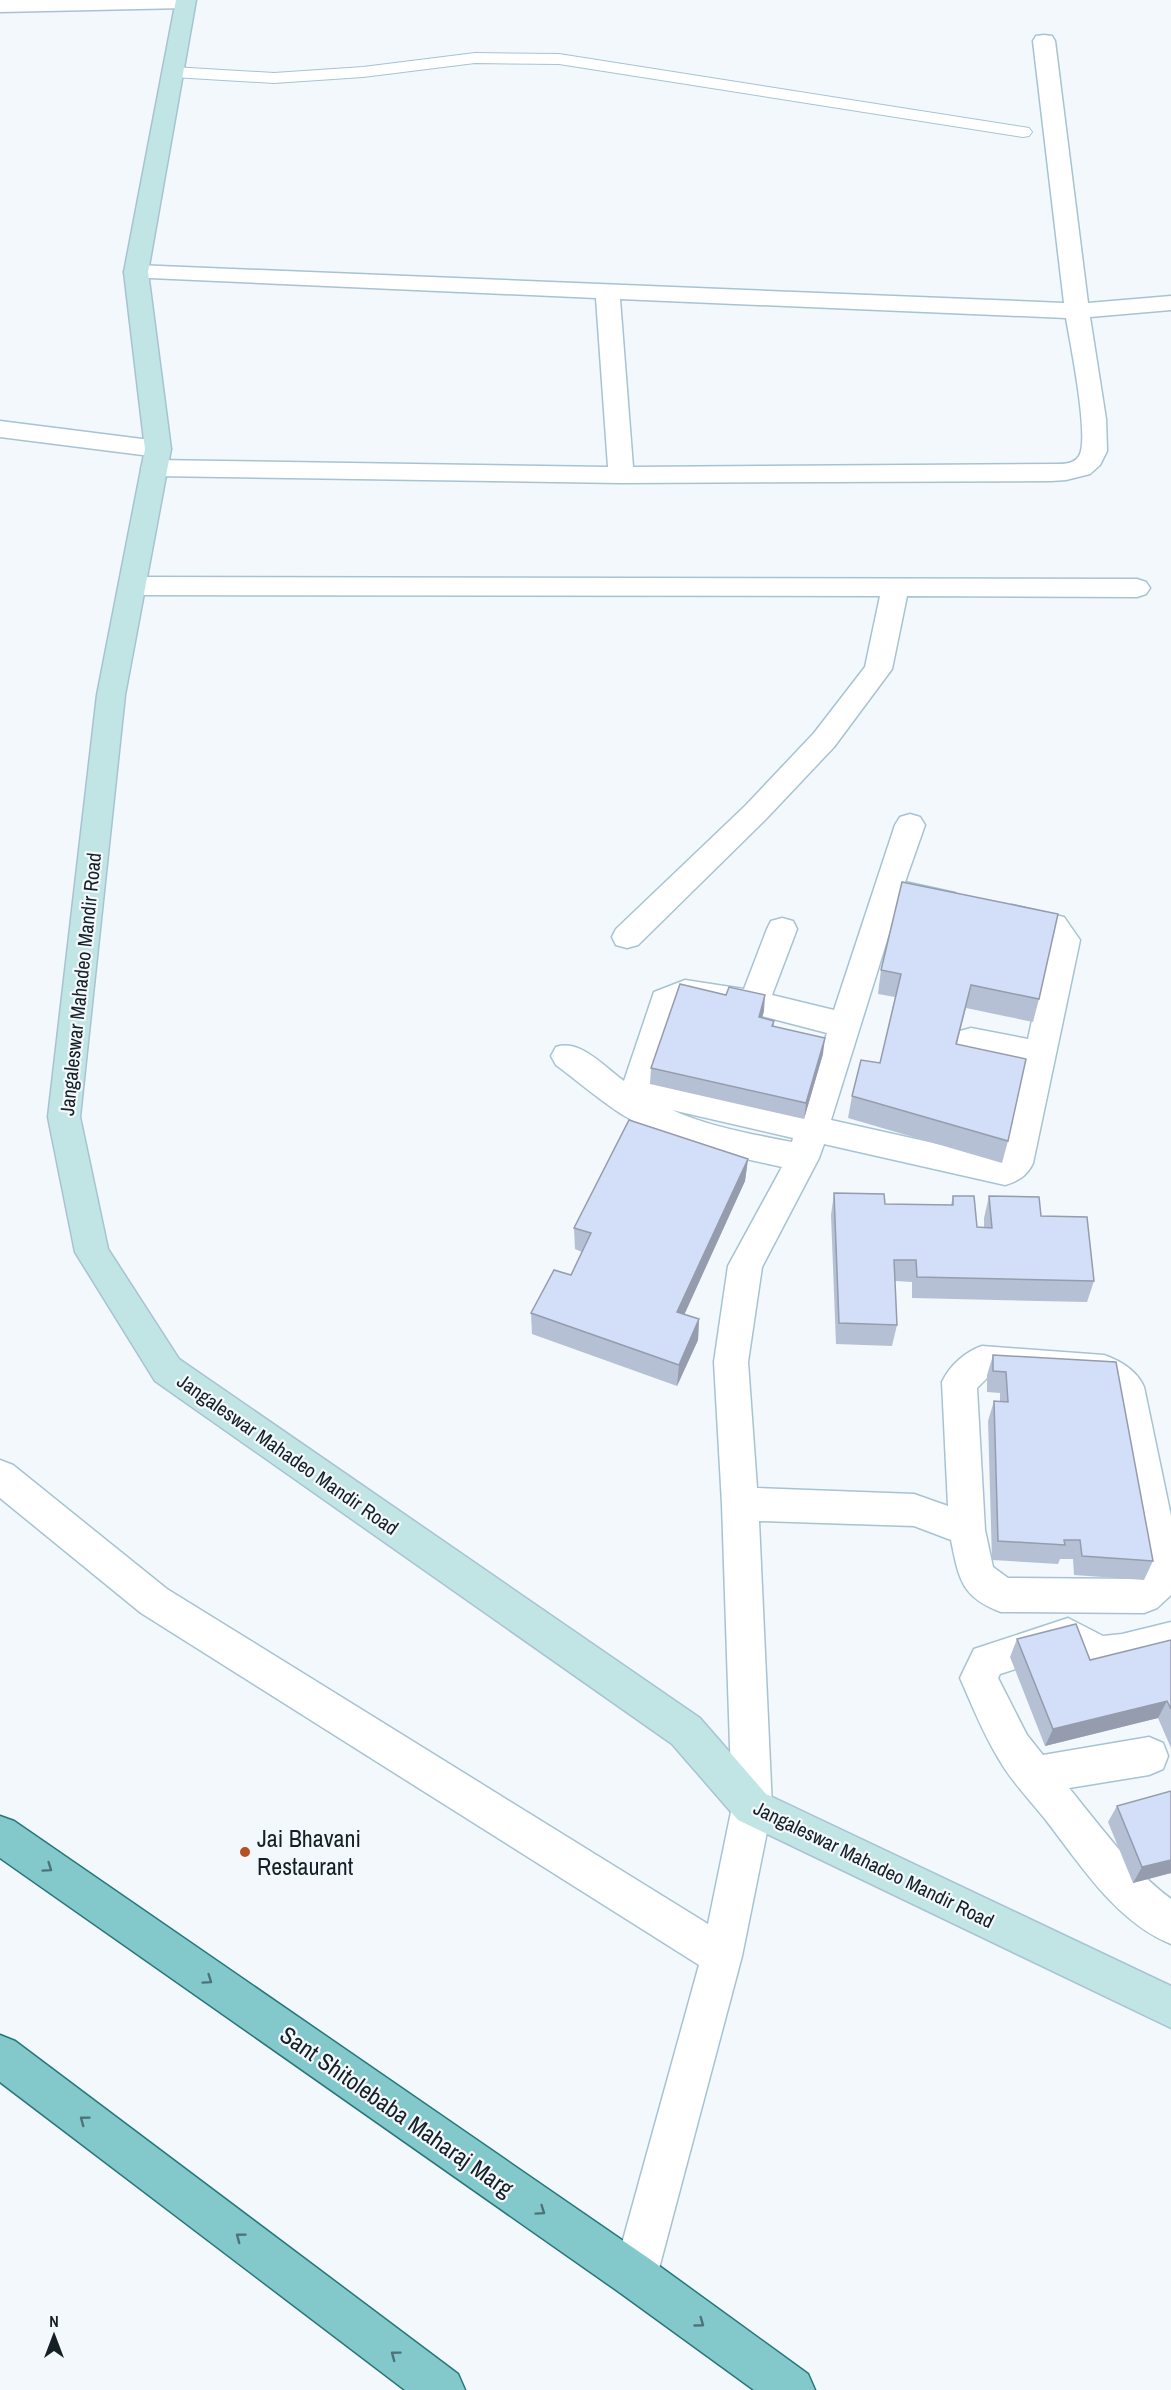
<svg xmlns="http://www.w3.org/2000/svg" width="1171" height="2390" font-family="'Archivo Narrow',sans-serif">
<rect width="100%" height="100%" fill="#f2f8fb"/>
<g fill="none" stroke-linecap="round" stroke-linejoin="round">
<!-- lane casing -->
<g stroke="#a7c3d3" stroke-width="2">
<path id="lane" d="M475,53L559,54L1023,127L1029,128L1032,132L1029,136L1023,137L559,64L475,63L363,77L274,83L173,77L165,72L173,67L274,73L363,67Z"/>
</g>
<!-- street casing -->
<g stroke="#a7c3d3" stroke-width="3">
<path id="street" d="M0,0H194L195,2L192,6L185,8L0,12Z
M1044,35L1052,36L1055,41L1088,303L1171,296V310L1090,317L1106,419L1107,451L1100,465L1090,474L1066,480L1051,481L621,483L154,476L145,474L141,468L145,462L154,460L608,467L596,298L128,277L124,272L128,267L136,265L1064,303L1033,41L1036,36ZM620,299L1066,318C1070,342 1090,439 1079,456C1075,463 1066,464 1059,464L633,467Z
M0,421L158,441L167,443L171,449L167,455L158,457L0,437Z
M132,577L1137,579L1146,582L1150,588L1146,594L1137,597L907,596L892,669L834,747L766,819L638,945L627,948L616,945L612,937L616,929L746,805L814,733L865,667L880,596L132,595L123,592L119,586L123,580Z
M910,814L920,817L925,825L905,882L955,893L959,901L955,909L944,912L899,902L831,1120L1000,1158L1002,1156L1023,1063L960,1049L955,1040L960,1031L971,1028L1028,1039L1049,942L1043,934L1001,924L997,916L1001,908L1012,905L1064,917L1080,940L1033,1163C1027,1176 1018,1181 1005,1185L824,1144L819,1158L762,1267L748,1362L757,1488L914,1494L948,1506L942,1382C950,1365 965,1352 982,1346L1104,1355C1121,1361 1137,1371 1144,1387L1171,1516V1595L1157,1608L1144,1613L1001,1612C961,1597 959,1579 951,1540L914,1526L759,1521L772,1807L742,1956L657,2276L651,2292L635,2298L619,2292L613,2276L699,1965L141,1613L0,1498V1460L13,1465L167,1589L708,1924L732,1807L722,1504L714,1362L728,1266L782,1167C728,1155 671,1144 623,1115C599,1100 578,1081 556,1065L551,1056L556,1047C581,1039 604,1067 624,1081L654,992L685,980L744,989L767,929L771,921L782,918L793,921L797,929L772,995L834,1010L895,825L900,817ZM687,1004L754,1014L827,1033L801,1114L660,1082L656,1079L678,1008ZM672,1110L793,1138L792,1142C751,1134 710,1127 672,1110ZM989,1376L1097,1384L1111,1395L1145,1571L1137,1579L1008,1578L993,1567L985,1530L977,1388Z
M1068,1618L1103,1636L1122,1634L1171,1622V1656C1127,1668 1106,1681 1065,1653L1000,1674L998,1678L1027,1735L1043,1755L1149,1737L1163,1743L1168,1756L1163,1769L1149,1775L1069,1788C1101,1827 1131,1869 1171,1899V1944C1116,1922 1080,1864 1045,1819C1030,1800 1012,1782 1000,1761C984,1736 972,1705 960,1678L974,1649Z"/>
</g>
<!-- secondary casing -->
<g stroke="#a7c3d3" stroke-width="3">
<path id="secondary" d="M176,0H196L148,272L171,449L125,695L80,1117L108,1249L179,1359L700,1718L766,1794L1171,1986V2028L738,1820L672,1744L155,1381L75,1252L48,1117L97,695L145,449L124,272Z"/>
</g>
<!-- primary casing -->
<g stroke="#27767a" stroke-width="3">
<path id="primary" d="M0,1816L14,1821L651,2260L808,2374L815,2390H754L619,2292L0,1858Z
M0,2035L15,2041L458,2374L465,2390H405L0,2082Z"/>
</g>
<!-- lane -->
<use href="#lane" fill="#fff" fill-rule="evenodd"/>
<!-- street -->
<use href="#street" fill="#fff" fill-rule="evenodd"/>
<!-- secondary -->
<use href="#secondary" fill="#c1e4e5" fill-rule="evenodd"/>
<!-- primary -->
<use href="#primary" fill="#83c8cb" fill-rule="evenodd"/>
</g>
<!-- wall -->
<path fill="#b5c0d5" d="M902,882L1039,999L1033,1022L966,1008L957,1044L1008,1141L1002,1163L848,1118L852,1096L880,1063L895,997L878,994L881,970Z
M764,1011L762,1018L774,1021V1027L823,1054L804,1119L650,1084L651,1068Z
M748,1159L745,1181L684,1314L699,1319L698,1340L677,1386L532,1334L531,1313L571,1275L582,1252L575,1249L574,1228Z
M834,1193L885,1204L951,1205L953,1196L977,1227H984V1218L989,1196L1041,1216L1094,1281L1087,1302L912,1298V1282L895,1281L897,1325L892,1346L836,1344L831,1215Z
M993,1355L1153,1561L1144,1580L1074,1575L1073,1559H1060L1058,1564L992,1560L988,1421L994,1401H1000V1393L987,1392V1375Z
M1017,1639L1090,1660L1171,1640V1748L1158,1718L1045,1746L1010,1657Z
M1171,1791V1873L1133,1883L1108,1822L1117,1806Z"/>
<!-- shaded-wall -->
<path fill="#949cae" d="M765,995L764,1011L757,1034L759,1017Z
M825,1038L823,1054L804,1119L806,1103Z
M748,1159L745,1181L676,1333L677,1312Z
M699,1319L698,1340L677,1386L679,1365Z
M1167,1701L1158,1718L1045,1746L1053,1729Z
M1171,1860V1873L1133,1883L1142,1867Z"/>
<!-- building -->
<path fill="#d3dff8" stroke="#949cae" stroke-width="1.5" d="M902,882L1058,914L1039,999L971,985L956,1044L1026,1059L1008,1141L852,1096L861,1060L880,1063L901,974L881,970Z
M680,984L726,995L729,987L765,995L759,1017L774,1021L772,1026L825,1038L806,1103L651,1068Z
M629,1120L748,1159L677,1312L699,1319L679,1365L531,1313L554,1270L571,1275L591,1233L574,1228Z
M834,1193L884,1194L885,1204L953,1205V1196H974L977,1227L992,1228L989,1196L1039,1197L1041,1216L1087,1217L1094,1281L917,1277L916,1260H894L897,1325L839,1323Z
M993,1355L1116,1362L1153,1561L1082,1556L1080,1540H1064L1065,1545L998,1541L994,1401L1008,1402L1006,1372L993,1371Z
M1076,1624L1090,1660L1171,1640V1709L1167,1701L1053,1729L1017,1639Z
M1171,1791V1860L1142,1867L1117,1806Z"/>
<!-- one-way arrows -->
<defs><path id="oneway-chevron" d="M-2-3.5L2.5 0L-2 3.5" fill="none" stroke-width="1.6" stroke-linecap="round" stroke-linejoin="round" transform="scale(1.5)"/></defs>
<g stroke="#4c7478">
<use href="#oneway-chevron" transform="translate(48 1868) rotate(35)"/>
<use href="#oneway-chevron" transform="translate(208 1980) rotate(35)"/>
<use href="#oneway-chevron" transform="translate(84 2120) rotate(-143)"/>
<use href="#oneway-chevron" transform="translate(541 2211) rotate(35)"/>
<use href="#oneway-chevron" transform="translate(240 2237) rotate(-143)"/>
<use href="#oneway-chevron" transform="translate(700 2323) rotate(36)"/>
<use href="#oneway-chevron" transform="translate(395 2355) rotate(-143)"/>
</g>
<!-- markers -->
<circle fill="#b54f24" stroke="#f2f8fb" stroke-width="2" cx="245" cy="1852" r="6"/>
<g text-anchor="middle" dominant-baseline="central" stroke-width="4.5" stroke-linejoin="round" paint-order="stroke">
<!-- street labels -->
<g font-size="20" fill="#152026" stroke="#f2f8fb">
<text transform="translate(80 984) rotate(-84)">Jangaleswar Mahadeo Mandir Road</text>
<text transform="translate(288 1454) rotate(35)">Jangaleswar Mahadeo Mandir Road</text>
<text transform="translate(874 1864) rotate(26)">Jangaleswar Mahadeo Mandir Road</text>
</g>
<!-- near-poi labels -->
<g font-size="24" fill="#152026" stroke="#f2f8fb" text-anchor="start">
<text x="257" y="1838">Jai Bhavani<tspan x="257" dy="28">Restaurant</tspan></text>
</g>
<!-- near-street labels -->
<g font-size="24" fill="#152026" stroke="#f2f8fb">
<text transform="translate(397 2111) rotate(35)">Sant Shitolebaba Maharaj Marg</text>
</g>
</g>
<!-- north arrow -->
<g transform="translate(54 2336)" stroke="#f2f8fb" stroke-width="4.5" paint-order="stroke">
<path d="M0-4.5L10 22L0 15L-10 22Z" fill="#152026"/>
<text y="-9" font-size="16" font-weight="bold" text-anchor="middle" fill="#152026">N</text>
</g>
</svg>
